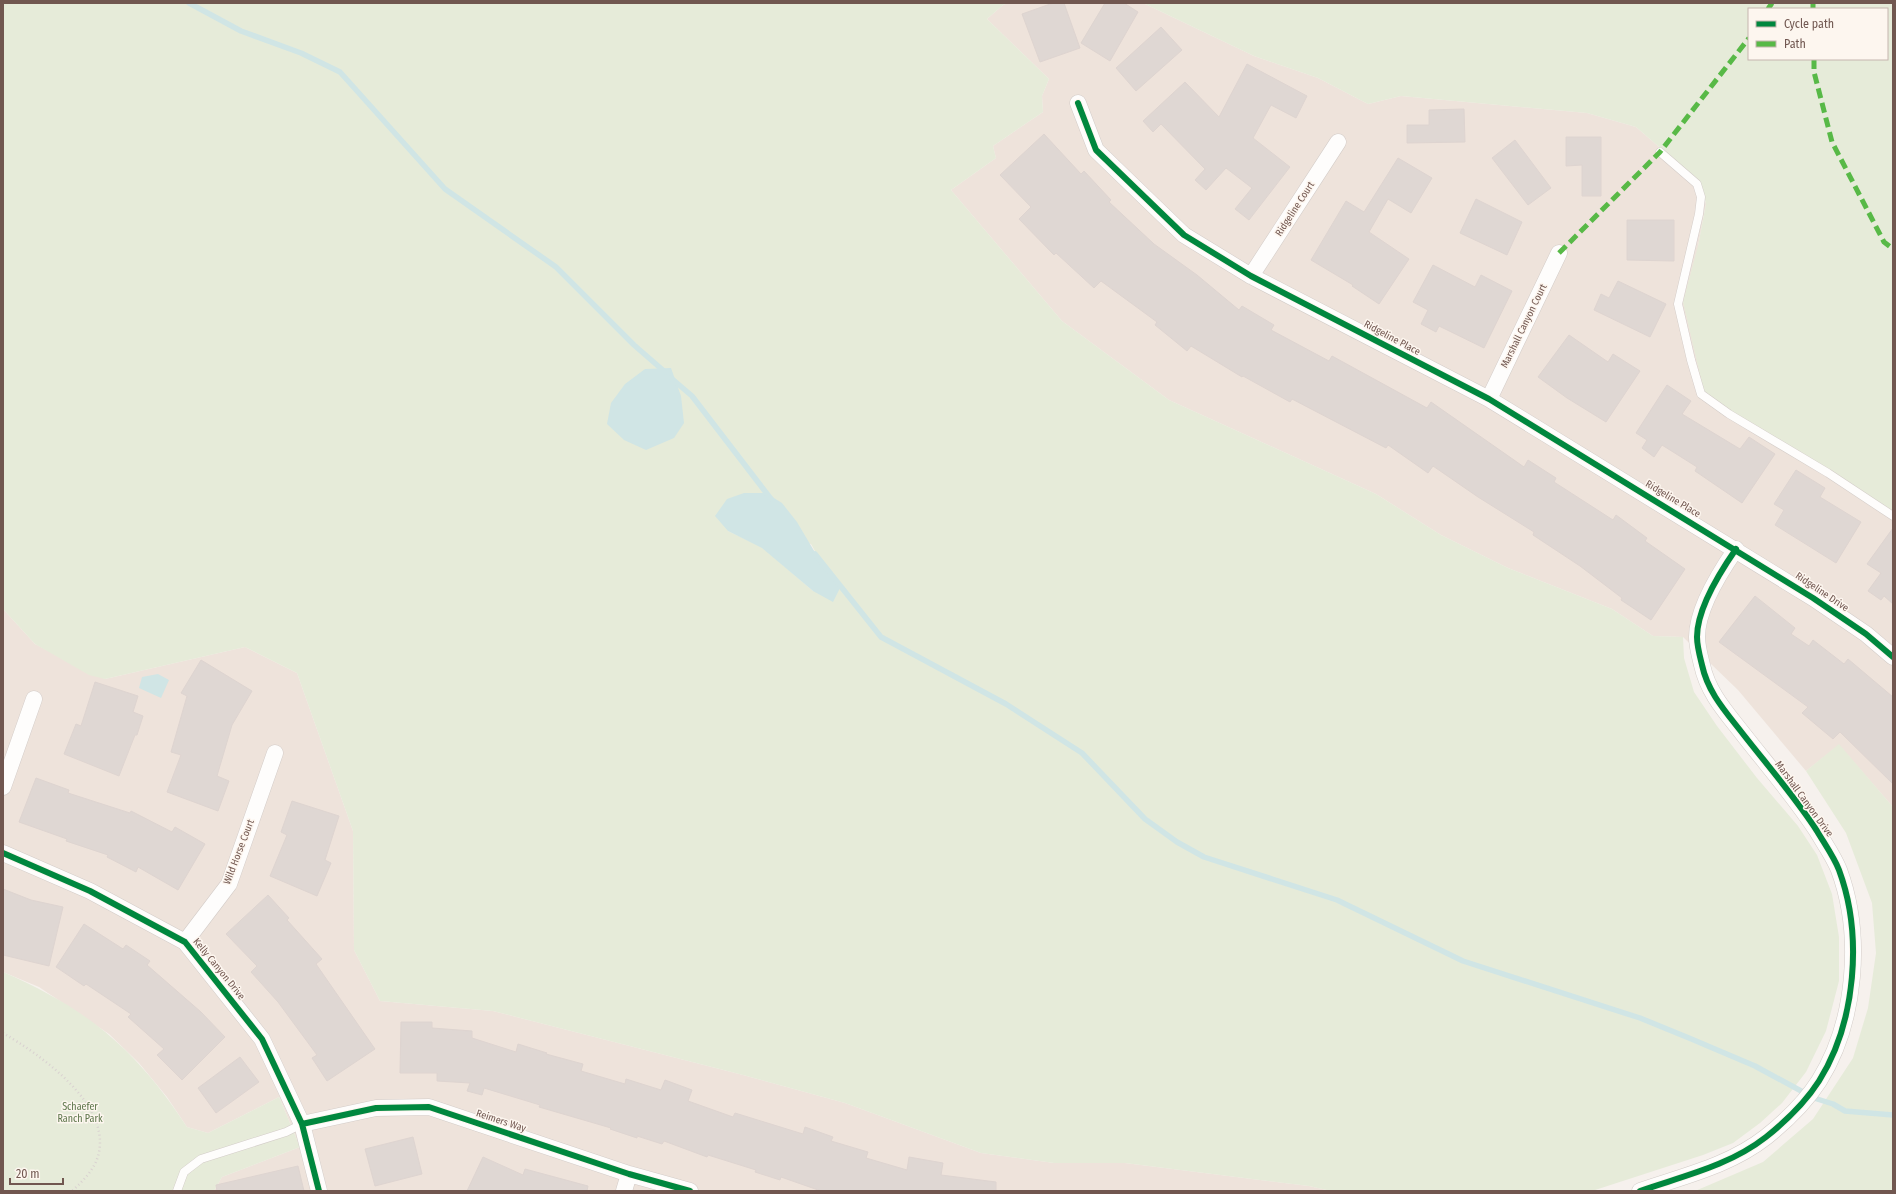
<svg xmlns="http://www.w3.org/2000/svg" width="1896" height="1194" font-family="'Fira Sans Condensed',sans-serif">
<rect width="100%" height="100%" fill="#f6f1ed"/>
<!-- residential -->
<path fill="#eee3db" d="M1008,3H1143L1254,56L1318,78L1368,104L1401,96L1587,113L1636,127L1696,179L1703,191L1706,204L1698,246L1893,515V807L1839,745L1806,771L1738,690L1683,637L1653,636L1612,609L1508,568L1441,535L1376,494L1169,400L1062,321L951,190L996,158L993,146L1043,112L1042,96L1049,79L987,19L1003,5Z
M3,609L35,644L105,679L245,647L297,673L353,831L354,950L380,1001L493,1011L743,1075L845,1103L981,1153L1054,1163H1125L1309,1186L1331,1191H214L222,1177L300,1147L279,1097L208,1133L187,1127L167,1097L139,1063L109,1034L39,987L3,972Z"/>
<!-- green -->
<path fill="#e6ebd9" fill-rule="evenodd" d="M3,3H1008L1003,5L987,19L1049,79L1042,96L1043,112L993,146L996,158L951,190L1062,321L1169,400L1376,494L1441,535L1508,568L1612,609L1653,636L1683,637L1684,658L1694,692L1717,726L1757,778L1798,826L1817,855L1832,894L1839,937V981L1826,1031L1806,1072L1782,1103L1760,1123L1733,1143L1703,1155L1592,1191H1331L1309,1186L1125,1163H1054L981,1153L845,1103L743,1075L493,1011L380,1001L354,950L353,831L297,673L245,647L105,679L89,675L35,644L3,609ZM728,531L811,544L826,571L840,588L813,591L762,547Z
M1143,3H1893V515L1705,396L1683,302L1698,246L1706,204L1703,191L1696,179L1636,127L1587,113L1401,96L1368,104L1318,78L1254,56ZM1749,9H1887V59H1749Z
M1839,744L1893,807V1191H1695L1763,1162L1813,1119L1853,1058L1868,1008L1876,953L1872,903L1846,833L1806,771Z
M3,972C88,1009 136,1049 187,1127L208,1133L279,1097L300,1147L222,1177L214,1191H3Z"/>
<!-- water -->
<path fill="#d0e5e5" d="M671,368L681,396L684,423L674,438L646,450L624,440L607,424L611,403L625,384L645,369Z
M744,493H766L782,503L797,522L826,571L840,588L833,602L813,591L762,548L728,531L715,516L727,499Z
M158,674L169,680L161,698L139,688L142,677Z"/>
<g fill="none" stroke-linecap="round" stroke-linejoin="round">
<!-- stream -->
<path stroke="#d0e5e5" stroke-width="5.5" d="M189,3L241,31L301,53L340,72L445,189L556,267L634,345L665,372
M671,378L692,396L771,499
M815,554L881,637L1006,704L1082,753L1145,819L1177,842L1204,857L1337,900L1463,961L1640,1018L1689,1038L1755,1066L1814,1098L1833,1104L1845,1111L1893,1115"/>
</g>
<!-- building -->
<path fill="#dfd7d3" stroke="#ded4d0" d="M1053,3H1064L1080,48L1040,62L1022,14Z
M1105,3H1124L1138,12L1110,61L1081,43Z
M1161,27L1182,50L1136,91L1116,68Z
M1247,64L1307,96L1296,118L1271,105L1253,138L1290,167L1249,220L1235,209L1252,188L1226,168L1206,190L1195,180L1205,169L1161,124L1153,132L1143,121L1185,82L1219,117Z
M1464,109L1465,142L1407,143V125H1429V110Z
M1044,134L1081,174L1084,171L1111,200L1109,202L1154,244L1197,275L1239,310L1242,306L1274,325L1271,330L1329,361L1332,356L1427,408L1431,402L1524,467L1528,460L1556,478L1554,482L1613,520L1616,515L1647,538L1645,541L1685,569L1651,620L1621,600L1622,598L1580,566L1533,535L1534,532L1478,497L1433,466L1428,473L1388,445L1386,448L1292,399L1290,402L1243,376L1242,377L1191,346L1187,351L1155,325L1157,322L1101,281L1094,288L1056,253L1054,255L1019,219L1031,207L1000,175Z
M1566,137H1601V196H1582V165L1566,166Z
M1515,140L1551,188L1528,205L1492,158Z
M1398,158L1432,178L1411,213L1388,199L1369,232L1409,259L1379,304L1352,286L1353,285L1311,260L1346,201L1364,212Z
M1476,199L1522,222L1507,255L1460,233Z
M1627,220H1674V261L1627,260Z
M1433,265L1475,287L1481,275L1512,291L1484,348L1439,326L1436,332L1421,324L1428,310L1413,302Z
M1618,281L1666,304L1650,337L1594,310L1601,294L1609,298Z
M1569,335L1608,362L1613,354L1640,371L1606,422L1567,398L1538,377Z
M1667,385L1691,401L1682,414L1740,449L1749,437L1775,454L1742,503L1695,471L1697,467L1662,445L1654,457L1642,448L1647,440L1636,433Z
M1796,470L1825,488L1820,497L1861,522L1836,563L1775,525L1784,510L1774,504Z
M1893,528V604L1884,596L1881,600L1868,591L1881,573L1867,564Z
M1755,596L1795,628L1791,634L1809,646L1813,640L1844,664L1848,659L1893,697V784L1840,732L1833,739L1802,713L1808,707L1719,642Z
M201,660L252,691L232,725L217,776L229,781L218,811L167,792L181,755L171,752L187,696L181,693Z
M95,682L138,696L133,712L143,716L137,735H135L119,776L64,754L76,724L81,726Z
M36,778L69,790L68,793L130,813L131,811L172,832L175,827L205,844L178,890L138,867L136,872L107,857L108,855L66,841L67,839L19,822Z
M292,801L339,816L325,860L331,863L317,896L270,876L287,835L281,832Z
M3,889L31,900L63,907L49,966L3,955Z
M268,895L289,918L287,920L322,959L316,964L375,1049L327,1081L312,1058L317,1055L278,1002L251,972L257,966L226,934Z
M84,924L123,949L126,945L150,961L147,965L201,1012L225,1037L182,1080L157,1055L164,1049L128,1017L131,1014L86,984L84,986L56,967Z
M401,1022H432V1028L472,1031V1038L516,1052L518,1044L547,1053L546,1054L583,1064L581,1071L625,1084L626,1079L661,1090L665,1080L692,1090L688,1101L733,1117L735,1113L803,1134L805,1127L833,1137L831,1141L868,1152L866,1158L907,1170L909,1157L943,1163L941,1175L996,1182V1191H821L781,1177L780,1180L755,1172L756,1170L708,1155L707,1157L664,1141L662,1144L637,1136V1138L610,1129L611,1128L539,1107L540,1105L484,1088L482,1095L467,1091L470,1083L437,1081V1073H400Z
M240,1057L259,1082L216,1113L198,1088Z
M413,1137L422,1174L375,1186L365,1149Z
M483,1157L523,1175L525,1169L588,1186L587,1191H467Z
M298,1166L304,1191H217L216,1185Z"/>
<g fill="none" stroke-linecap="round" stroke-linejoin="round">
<!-- service casing -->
<g stroke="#d3ccc8" stroke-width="9">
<path id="service" d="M1660,152L1697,184L1701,197L1699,214L1678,304L1691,360L1701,394L1729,414L1828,473L1893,516
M177,1191L184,1172L201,1159L286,1132L302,1124"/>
</g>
<!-- minor casing -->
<g stroke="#d3ccc8" stroke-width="17">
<path id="minor" d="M1078,103L1096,150L1184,235L1251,276L1489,399L1813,598L1866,634L1893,657
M1251,276L1338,142
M1489,399L1559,253
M3,787L34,699
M3,853L90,891L185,942L262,1039L302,1124L319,1191
M185,942L229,884L275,753
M302,1124L376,1108L429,1107L629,1174L690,1191
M624,1191L629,1174
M1640,1191C1683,1176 1729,1166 1766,1137C1786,1121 1805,1103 1819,1081C1856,1022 1863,935 1839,870C1834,857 1824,843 1817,831C1795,797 1768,766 1743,734C1726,712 1708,693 1702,665C1700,657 1697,646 1697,637C1697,608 1720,572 1736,549"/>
</g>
<!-- path -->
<path stroke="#d9d1d0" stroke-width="2.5" stroke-dasharray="1 3" stroke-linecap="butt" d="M3,1033C39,1054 109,1102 99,1152C96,1168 84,1180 72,1191"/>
<!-- service -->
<use href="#service" stroke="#fefdfc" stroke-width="8"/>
<!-- minor -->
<use href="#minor" stroke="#fefdfc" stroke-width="16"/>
<!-- quiet -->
<path stroke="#58b947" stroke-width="5" stroke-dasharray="10 5" stroke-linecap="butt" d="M1813,3V9
M1768,9L1772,3
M1814,59V72L1832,142L1884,242L1893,249
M1559,253L1660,152L1749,38"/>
<!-- cycleway casing -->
<g stroke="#fdf6ef" stroke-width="8">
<path id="cycleway" d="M1078,103L1096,150L1184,235L1251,276L1489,399L1813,598L1866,634L1893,657
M3,853L90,891L185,942L262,1039L302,1124L319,1191
M302,1124L376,1108L429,1107L629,1174L690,1191
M1640,1191C1683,1176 1729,1166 1766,1137C1786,1121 1805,1103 1819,1081C1856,1022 1863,935 1839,870C1834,857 1824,843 1817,831C1795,797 1768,766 1743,734C1726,712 1708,693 1702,665C1700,657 1697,646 1697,637C1697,608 1720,572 1736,549"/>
</g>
<!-- cycleway -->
<use href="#cycleway" stroke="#00873e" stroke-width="6"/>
</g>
<g text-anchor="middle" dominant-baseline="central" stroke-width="3" stroke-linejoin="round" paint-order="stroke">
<!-- street labels -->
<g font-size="10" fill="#715750" stroke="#fdf6ef">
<text transform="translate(1295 209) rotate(-57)">Ridgeline Court</text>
<text transform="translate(1524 326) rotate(-64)">Marshall Canyon Court</text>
<text transform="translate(1392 338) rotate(28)">Ridgeline Place</text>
<text transform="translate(1673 499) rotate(31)">Ridgeline Place</text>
<text transform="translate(1822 592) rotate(34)">Ridgeline Drive</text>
<text transform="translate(1804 799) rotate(54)">Marshall Canyon Drive</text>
<text transform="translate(239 852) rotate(-69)">Wild Horse Court</text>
<text transform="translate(219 969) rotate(51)">Kelly Canyon Drive</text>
<text transform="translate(501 1121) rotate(18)">Reimers Way</text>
</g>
<!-- park labels -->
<g font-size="10" fill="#5c7549" stroke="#fdf6ef">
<text x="80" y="1107">Schaefer<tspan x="80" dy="12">Ranch Park</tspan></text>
</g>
</g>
<!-- border -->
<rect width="1896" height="1194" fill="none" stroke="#715750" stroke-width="8"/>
<!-- legend -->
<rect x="1748" y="8" width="140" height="52" fill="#fdf6ef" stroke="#c5b6af"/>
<rect x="1756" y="21" width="20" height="6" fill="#00873e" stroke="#c5b6af"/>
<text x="1784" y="28" font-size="12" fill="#715750">Cycle path</text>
<rect x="1756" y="41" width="20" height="6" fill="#58b947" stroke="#c5b6af"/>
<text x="1784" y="48" font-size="12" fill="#715750">Path</text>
<!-- scale -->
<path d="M10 1178v6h53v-6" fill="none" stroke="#715750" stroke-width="2"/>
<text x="16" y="1178" font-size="12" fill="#715750" stroke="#fdf6ef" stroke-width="3" paint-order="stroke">20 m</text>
</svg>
